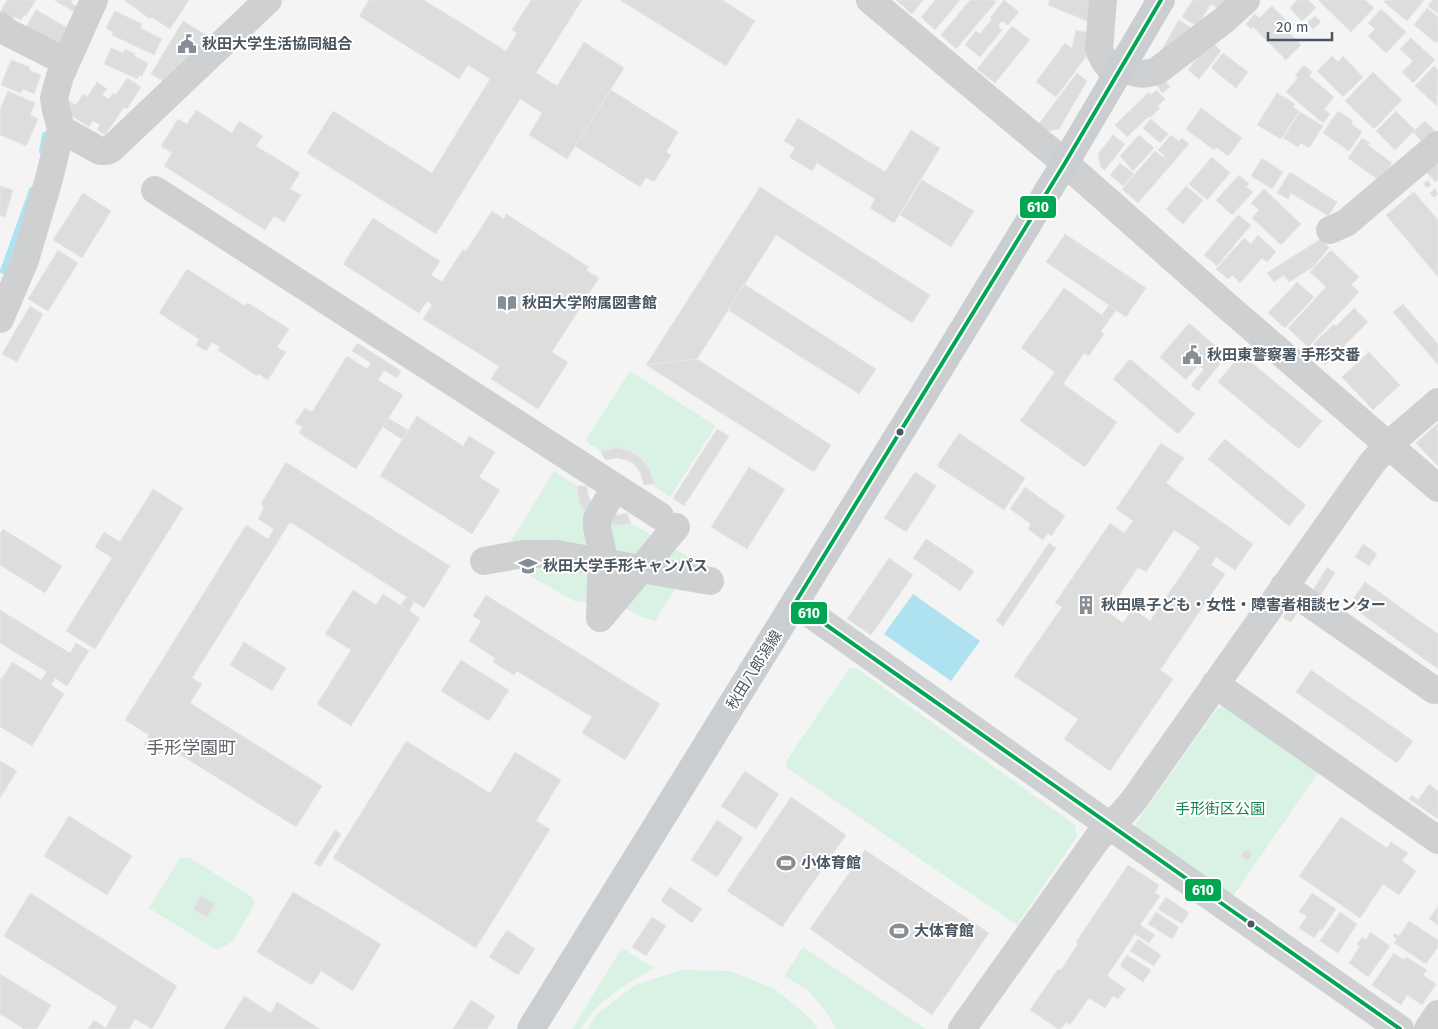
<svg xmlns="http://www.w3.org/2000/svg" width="1438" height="1029" font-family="'Fira Sans','Noto Sans JP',sans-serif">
<rect width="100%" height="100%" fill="#f4f4f4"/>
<!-- green -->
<path fill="#d9f2e3" d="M630,371L716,426L670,497L655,487C653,481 653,474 649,468C640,451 618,444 601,451L585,441Z
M554,471L577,486L579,502C599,518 605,530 631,523L690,558L692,563L655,621L640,616L619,605L574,601L527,574L503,554Z
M850,668H856L1075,825L1077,836L1017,925L787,768L786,761Z
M1227,705L1320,770L1231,899L1133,827L1217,709Z
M189,857L253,898L255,904L232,942L217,950L149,908L180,858Z
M803,947L926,1029H836L829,1016L808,990L784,976Z
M622,948L654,968C625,985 598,1000 580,1029H572Z
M681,970L730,971L775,989L812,1020L817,1029H588L596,1015L635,985Z"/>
<!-- water -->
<path fill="#aee2f0" d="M913,594L980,641L951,681L884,634Z"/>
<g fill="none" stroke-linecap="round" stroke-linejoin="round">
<!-- stream -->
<path stroke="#aee2f0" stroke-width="6" d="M42,151L45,135
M3,271L32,190"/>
</g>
<!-- building -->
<path fill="#ddddde" stroke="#e5e6e7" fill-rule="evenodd" d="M7,0H36L26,16L24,15L21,20L14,17L12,20L0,12Z
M54,0H73L71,3L81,9L78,14Z
M124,0H189L170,29L151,17L150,19Z
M369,0H424L506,51L517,33L512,30L531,0H582L536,73L557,86L584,42L624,68L567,159L529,135L542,113L520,99L436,234L307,153L333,111L432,173L490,79L468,65L459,79L359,16Z
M620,0H722L755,21L726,66Z
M896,0H923L912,14Z
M935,0H960L935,30L921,17Z
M970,0H994L996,2L956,49L941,35Z
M1004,0L1019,12L1008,25L1002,21L998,26L1002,30L980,57L965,45L976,31L980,34L992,19L990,18Z
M1050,0H1096L1092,23L1048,5Z
M1193,0H1227L1221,10L1211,4L1197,26L1182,17Z
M1297,0H1308L1316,8L1302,21L1290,8Z
M1318,0H1365L1374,8L1351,32Z
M1386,0H1424L1407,21L1384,2Z
M1433,0H1438V14L1428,6Z
M1272,6L1287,21L1283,26L1301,45L1286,60L1253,27L1251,29L1246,24L1255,14L1259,18Z
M1427,8L1438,17V41L1436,43L1414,25Z
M1381,9L1406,32L1386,53L1368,36L1375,29L1368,23Z
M36,10L68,28L57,49L22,34Z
M115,11L142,24L140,28L162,39L154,55L112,35L113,32L106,28Z
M1315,16L1321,22L1313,29L1307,23Z
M1179,20L1195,30L1158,56Z
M183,21L208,36L199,52L165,82L151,74Z
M1012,26L1030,40L995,83L977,69Z
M1076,30L1090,33L1085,58L1056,97L1036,82L1065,43L1072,48Z
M1411,38L1435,60L1413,83L1402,72L1413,61L1400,49Z
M1214,44L1221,51L1199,79L1188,70L1199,56Z
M111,48L123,53L125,49L135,54L134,56L148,63L142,76L139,75L138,79L104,64Z
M1223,53L1248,72L1236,88L1211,68Z
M1332,56L1338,62L1343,56L1363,77L1343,97L1317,71Z
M11,60L30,67L29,70L41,75L34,94L23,89L21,93L1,85Z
M1304,65L1312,72L1309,76L1334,97L1324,109L1330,114L1323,123L1286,92L1298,78L1295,75Z
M1434,66L1438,70L1437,106L1415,86Z
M1373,72L1402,100L1374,129L1345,101Z
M1077,73L1087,81L1059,129L1048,131L1038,125Z
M127,78L141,87L127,109L124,107L105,135L97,130L100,125L93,121L89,127L63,110L69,101L76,105L83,94L87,97L97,82L107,89L102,95L109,99L113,93L116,95Z
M1164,79L1170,87L1162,93L1157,85Z
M611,90L678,132L666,152L671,155L654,182L646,177L640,187L575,146Z
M1156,90L1165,99L1158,106L1160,108L1150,118L1149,116L1127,137L1115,125L1149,92L1151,95Z
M8,91L35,103L30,115L38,119L26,146L0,135V109Z
M1277,93L1295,104L1293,107L1299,111L1281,139L1257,125Z
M1201,108L1242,138L1228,156L1216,147L1214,150L1186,129Z
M196,110L232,133L239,121L263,136L256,146L300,173L290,189L301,195L284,222L274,216L265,230L164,166L172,153L161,146L178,119L187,124Z
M1338,111L1353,121L1351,124L1362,132L1349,151L1323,133Z
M1396,111L1415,130L1395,150L1376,131Z
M1300,112L1323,126L1309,148L1301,143L1298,147L1283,138Z
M798,118L885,172L911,130L940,148L894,223L870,208L875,199L817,163L812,171L789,157L795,148L784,141Z
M1151,119L1168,134L1160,143L1143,128Z
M1425,121L1435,131L1423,143L1413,132Z
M1113,135L1125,144L1105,170L1101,168L1098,154Z
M1139,135L1154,148L1133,171L1120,156Z
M1171,135L1179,141L1182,138L1189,144L1138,203L1122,189L1155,151L1164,158L1165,156L1158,150Z
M1362,138L1370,143L1368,145L1392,163L1380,181L1348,158Z
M1212,157L1230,173L1207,200L1189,184Z
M1262,158L1283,172L1272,189L1251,176Z
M1438,159V180L1435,182L1424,169Z
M1120,163L1134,174L1123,186L1110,175Z
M1290,172L1337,202L1328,216L1291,193L1288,199L1277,193Z
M1239,175L1249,184L1246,187L1253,192L1232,215L1216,200Z
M922,180L974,211L951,247L900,215Z
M1428,180L1431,185L1427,188L1423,184Z
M0,186L13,190L5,217L0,216Z
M1186,186L1203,200L1183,224L1166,209Z
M760,187L930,295L912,323L776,235L697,359L646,365Z
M1264,189L1301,224L1281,245L1252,218L1259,210L1251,203Z
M1435,189L1438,194L1434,198L1430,193Z
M1414,192L1438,220V277L1386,215Z
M83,193L111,211L82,258L53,240Z
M492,211L504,219L506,214L589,267L586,270L599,278L552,352L568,362L538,409L491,379L499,366L423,319L432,305L427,301L419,313L343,264L373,218L440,261L431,275L442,282L463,249L466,251Z
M1238,215L1251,225L1217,266L1204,255Z
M1065,234L1146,288L1126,317L1046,262Z
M1258,235L1276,252L1267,262L1262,258L1240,283L1232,275L1228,279L1216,269L1244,238L1251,244Z
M1322,238L1329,248L1313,267L1289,282L1284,275L1274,282L1267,273Z
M58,250L78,263L48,311L28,299Z
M1331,250L1359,277L1351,285L1359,292L1308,347L1288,328L1326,287L1310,272Z
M187,269L245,306L248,303L289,329L277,347L286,352L268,380L259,374L257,376L218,350L220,347L212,342L206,351L196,345L199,339L159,313Z
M1297,282L1314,297L1285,328L1268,313Z
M744,284L876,369L859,394L728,310Z
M1064,288L1109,320L1101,331L1104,334L1089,356L1084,353L1063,384L1117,422L1085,467L1020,421L1055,372L1021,348Z
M1403,304L1438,344V365L1393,312Z
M1109,305L1116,310L1109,320L1102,315Z
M30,306L43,314L17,362L2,354Z
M1354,308L1368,322L1325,365L1312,353L1318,348L1313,344L1334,324L1336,326Z
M1189,323L1224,353L1217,361L1220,364L1198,391L1191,385L1204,369L1198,365L1186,380L1160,357Z
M357,343L401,371L397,378L384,370L378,380L403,395L356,469L299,433L303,427L295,423L305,408L312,412L347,356L367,369L371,363L352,351Z
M1369,352L1400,385L1373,410L1342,377Z
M1241,354L1322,421L1299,449L1218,382Z
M697,359L831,445L814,472L646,365Z
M1130,359L1195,414L1178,434L1113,379Z
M417,416L463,446L469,436L495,452L479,477L500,490L472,534L380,476Z
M388,418L408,430L403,440L383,427Z
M1438,423V466L1416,443Z
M717,429L729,436L684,506L673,498Z
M959,433L1025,478L1004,510L937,466Z
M1225,439L1306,505L1289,526L1208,459Z
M1161,443L1184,458L1166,483L1253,544L1235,570L1216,557L1211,565L1225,574L1160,670L1173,679L1110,771L1064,739L1078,719L1014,676L1062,607L1055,603L1110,523L1124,533L1133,521L1116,509ZM1174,530L1200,547L1150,621L1133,609L1123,623L1108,612L1138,567L1146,572Z
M617,448L630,451L641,458L649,468L654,484L644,485L640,472L634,464L626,460L617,458L605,460L601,451Z
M286,462L450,566L424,608L290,522L192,678L202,684L190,703L322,786L296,827L165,745L159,754L144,745L149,735L125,720L246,525L268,539L274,529L258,519L264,508L261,504Z
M749,467L785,489L747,549L711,527Z
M915,472L936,486L906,532L884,518Z
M577,486H587L588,495L592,503L608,514L617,515L627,513L631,523L621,525H609L586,513L579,502Z
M1025,487L1065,516L1051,536L1048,533L1043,540L1028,529L1031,524L1010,509Z
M153,489L183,508L95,649L66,631L112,558L95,547L104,532L120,542Z
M3,529L62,566L45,593L0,565V534Z
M926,539L974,571L960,591L913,558Z
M1049,543L1056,548L1003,626L996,621Z
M1363,544L1377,554L1369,566L1355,557Z
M889,558L913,575L871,635L847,619Z
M1327,567L1335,573L1321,595L1313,590Z
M1365,582L1438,634V669L1349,605Z
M353,590L376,605L383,594L420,618L351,726L317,704L351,650L325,634Z
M486,595L660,704L625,760L582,733L592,717L517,671L514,675L493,662L495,658L469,641L481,621L473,616Z
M407,597L414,602L409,611L401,605Z
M1289,609L1297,613L1291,622L1283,618Z
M0,610L70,653L76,643L89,651L67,686L55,678L51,685L64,694L32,746L0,727V678L2,679L12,662L41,680L47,672L0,643Z
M244,642L286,668L272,691L230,665Z
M461,660L509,690L489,721L441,691Z
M1311,670L1413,741L1397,763L1296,692Z
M406,741L490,793L515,752L561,780L536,821L550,829L476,948L333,858Z
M0,761L17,771L0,798Z
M745,771L779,794L756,829L721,806Z
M1429,784L1438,791V819L1409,799L1412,795L1418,800Z
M791,797L846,835L782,927L727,891Z
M69,816L132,856L107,895L44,856Z
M1341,817L1387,848L1391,842L1408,853L1402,861L1416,871L1399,895L1383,884L1360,918L1299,876Z
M717,820L743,838L717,877L691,860Z
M335,830L341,834L320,867L314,863Z
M865,850L989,933L932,1015L810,929Z
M1242.5 855a4.5 4.5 0 1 1 9 0a4.5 4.5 0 1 1-9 0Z
M1128,865L1159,885L1155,893L1160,896L1140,925L1155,935L1149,943L1135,934L1107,976L1126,989L1118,999L1113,996L1105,1008L1089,998L1070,1025L1066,1022L1061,1029H1058L1030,1010L1058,969L1061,970L1078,944L1076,942Z
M670,887L702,909L692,923L661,901Z
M293,892L381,944L353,991L321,971L312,985L257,952Z
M30,893L177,986L152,1029L135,1019L129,1029H88L94,1020L106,1028L117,1007L4,936Z
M1312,893L1336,909L1322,930L1320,929L1314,938L1299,928L1307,916L1299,912Z
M201,896L215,904L207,917L193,909Z
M1166,897L1189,913L1182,924L1158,909Z
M1438,906V925L1429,919Z
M1156,912L1179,927L1172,939L1148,924Z
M1340,912L1357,924L1338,953L1320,941Z
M652,917L666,926L646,956L632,947Z
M1409,921L1438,940V947L1426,964L1394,943L1397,939L1393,936L1394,933L1399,936Z
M507,930L535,949L518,975L489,957Z
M1370,932L1390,946L1368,977L1349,963L1360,946L1357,944L1362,937L1366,940Z
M1138,939L1161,955L1154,966L1130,951Z
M1394,953L1404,960L1406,957L1427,970L1423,975L1436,984L1422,1005L1407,995L1401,1005L1372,985Z
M1127,955L1151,970L1143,982L1120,966Z
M0,974L51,1005L37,1029H24L0,1014Z
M244,996L271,1013L277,1002L320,1029H224Z
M471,1000L495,1016L487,1029H453Z"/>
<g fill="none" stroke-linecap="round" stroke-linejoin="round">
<!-- minor -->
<path stroke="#ced0d2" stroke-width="28" d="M870,0L1065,163L1228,307L1438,488
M1103,0L1099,50L1104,60L1116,76
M0,26L9,33L66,62
M1121,67C1136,74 1141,76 1157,71L1224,20L1246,0
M61,129L100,151H107L111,149L268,0
M155,190L660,516
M1330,230L1346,223L1438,145
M0,319L25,260L49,179L61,129L56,110L54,98L60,76L94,0
M484,561L523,554H556L710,581
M1284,586L1434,690
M795,603L1110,826L1400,1029
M600,618L602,550L597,528V519L615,487
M600,618L676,527
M1215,684L1438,840
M962,1029L1097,839L1122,814L1134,800L1372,463L1388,445L1438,402
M1428,1029L1438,1014"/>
<!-- major -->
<path stroke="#caced1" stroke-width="28" d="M531,1029L914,410L1065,163L1161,0"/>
<!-- bus-1 casing -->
<g stroke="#fff" stroke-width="8">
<path id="bus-1" d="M1161,0L1065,163L795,603L1400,1029"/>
</g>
<!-- bus-1 -->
<use href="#bus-1" stroke="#00a651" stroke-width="4"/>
</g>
<!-- icons -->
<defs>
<g id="civic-bare" transform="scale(1.5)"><path d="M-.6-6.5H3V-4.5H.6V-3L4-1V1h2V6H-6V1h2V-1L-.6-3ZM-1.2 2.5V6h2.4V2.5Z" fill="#868d94" stroke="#fff" stroke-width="2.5" paint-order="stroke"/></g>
<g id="library-bare" transform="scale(1.5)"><path d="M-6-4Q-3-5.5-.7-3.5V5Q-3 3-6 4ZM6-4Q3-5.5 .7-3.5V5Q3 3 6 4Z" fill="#868d94" stroke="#fff" stroke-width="2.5" paint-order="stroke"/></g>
<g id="university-bare" transform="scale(1.5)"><path d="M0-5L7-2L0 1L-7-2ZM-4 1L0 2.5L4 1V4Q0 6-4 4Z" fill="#868d94" stroke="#fff" stroke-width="2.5" paint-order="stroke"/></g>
<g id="building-bare" transform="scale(1.5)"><path d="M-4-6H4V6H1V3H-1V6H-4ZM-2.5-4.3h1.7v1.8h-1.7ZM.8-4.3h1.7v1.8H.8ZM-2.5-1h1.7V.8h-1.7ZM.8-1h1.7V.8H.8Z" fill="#868d94" stroke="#fff" stroke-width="2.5" paint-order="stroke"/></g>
<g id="stadium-bare" transform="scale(1.5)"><path d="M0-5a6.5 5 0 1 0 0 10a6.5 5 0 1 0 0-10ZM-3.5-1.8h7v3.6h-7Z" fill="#868d94" stroke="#fff" stroke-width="2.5" paint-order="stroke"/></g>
</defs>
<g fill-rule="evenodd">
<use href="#civic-bare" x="187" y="44"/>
<use href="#library-bare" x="507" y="303"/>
<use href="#civic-bare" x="1192" y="355"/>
<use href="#university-bare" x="528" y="566"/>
<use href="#building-bare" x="1086" y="605"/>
<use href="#stadium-bare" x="786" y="863"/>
<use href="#stadium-bare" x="899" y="931"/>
</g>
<!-- markers -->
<g fill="#4a5661" stroke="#fff" stroke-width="2">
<circle cx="900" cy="432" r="4.5"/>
<circle cx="1251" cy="924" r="4.5"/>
</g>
<g text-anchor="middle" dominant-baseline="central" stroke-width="4" stroke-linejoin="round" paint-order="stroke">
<!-- poi labels -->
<g font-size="15" font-weight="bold" fill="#4a5661" stroke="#fff" text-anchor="start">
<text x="202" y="44">秋田大学生活協同組合</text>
<text x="522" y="303">秋田大学附属図書館</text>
<text x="1207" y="355">秋田東警察署 手形交番</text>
<text x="543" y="566">秋田大学手形キャンパス</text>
<text x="1101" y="605">秋田県子ども・女性・障害者相談センター</text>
<text x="801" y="863">小体育館</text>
<text x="914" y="931">大体育館</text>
</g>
<!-- street labels -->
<g font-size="15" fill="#4a5661" stroke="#fff">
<text transform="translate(754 670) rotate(-58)">秋田八郎潟線</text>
</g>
<!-- park labels -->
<g font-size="15" fill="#17864f" stroke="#fff">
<text x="1220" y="809">手形街区公園</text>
</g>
<!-- quarter labels -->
<g font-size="18" fill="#5f6368" stroke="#fff">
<text x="191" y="748">手形学園町</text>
</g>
</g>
<g stroke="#fff" stroke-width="2">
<rect x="1019" y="195" width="38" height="24" rx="5" fill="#00a651"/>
<rect x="790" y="601" width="38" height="24" rx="5" fill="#00a651"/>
<rect x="1184" y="878" width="38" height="24" rx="5" fill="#00a651"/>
</g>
<g font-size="14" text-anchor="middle" font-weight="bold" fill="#fff">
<text x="1038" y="212">610</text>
<text x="809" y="618">610</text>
<text x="1203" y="895">610</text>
</g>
<!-- scale -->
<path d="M1268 32v8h64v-8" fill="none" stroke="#4a5661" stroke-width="2.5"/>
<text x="1276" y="32" font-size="15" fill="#4a5661" stroke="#ffffff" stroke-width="4" paint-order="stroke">20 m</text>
</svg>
